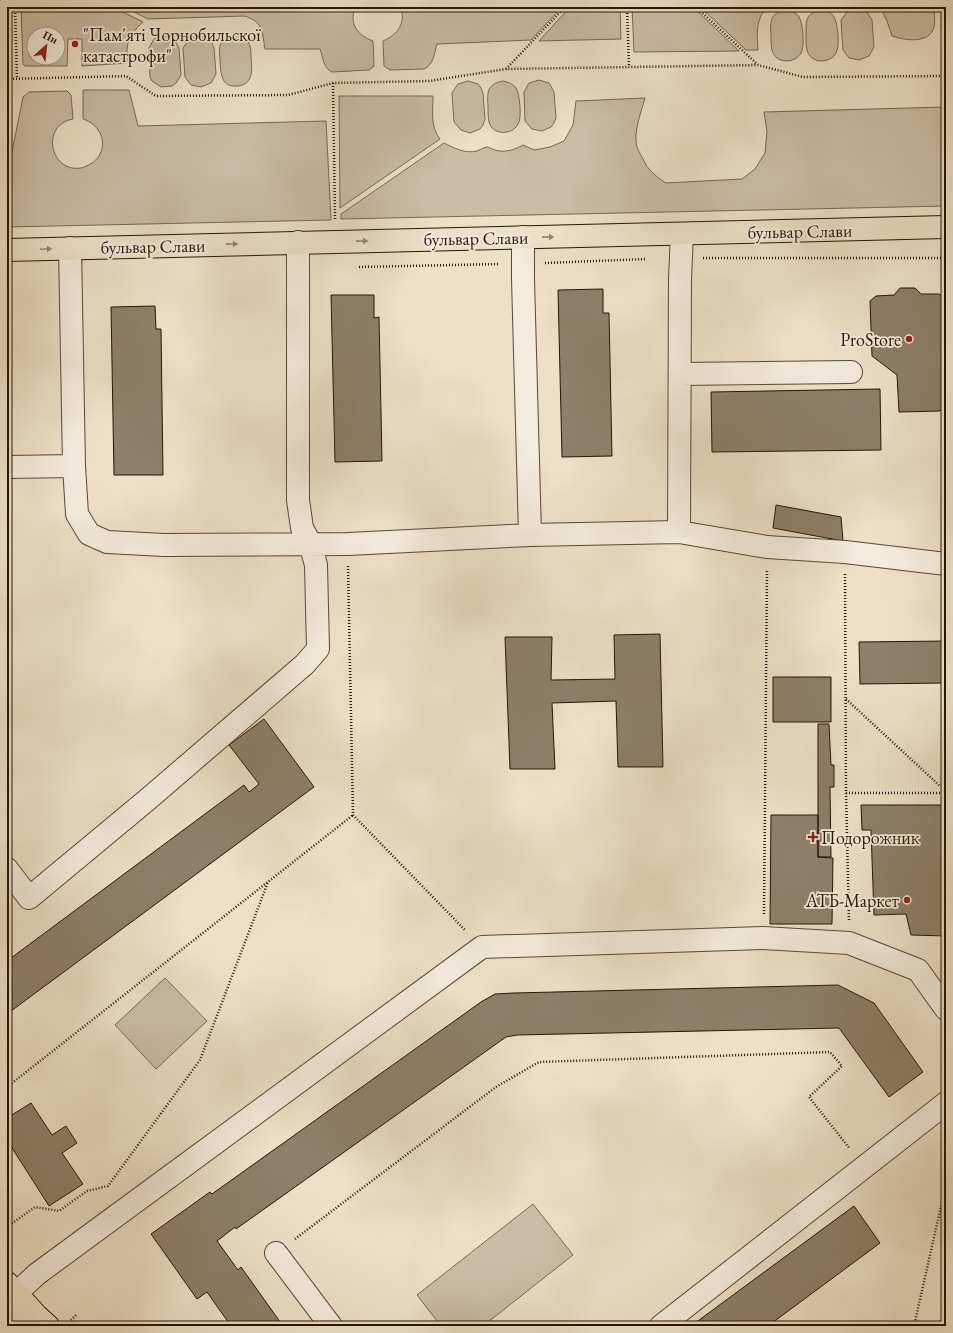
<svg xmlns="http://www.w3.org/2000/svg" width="953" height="1333" font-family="'EB Garamond',serif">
<rect width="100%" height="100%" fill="#ece0c7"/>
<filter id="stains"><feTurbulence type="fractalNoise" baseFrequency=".005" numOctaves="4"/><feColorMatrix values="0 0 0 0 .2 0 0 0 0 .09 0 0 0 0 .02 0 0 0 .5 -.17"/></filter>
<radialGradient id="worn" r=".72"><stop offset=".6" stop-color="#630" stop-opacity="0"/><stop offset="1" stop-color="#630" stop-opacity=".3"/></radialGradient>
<!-- green -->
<path fill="#cabda6" stroke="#786954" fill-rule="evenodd" d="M21,7H113L143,22C135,29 127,39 127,50C127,55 129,59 127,63L82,66V39H68L67,66H25L23,64ZM34,34H58V58H34Z
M124,7H355C349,24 357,35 373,41L374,66L369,70L332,72C323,68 323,57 320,49H265C262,32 263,21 244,16L148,19Z
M400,7H562L531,40L437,44C434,53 434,65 424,69L390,70L384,66L383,41C397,35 407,23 400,7Z
M570,7H620L621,39L539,41Z
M632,7H693L739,51L634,52Z
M700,7H768C755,18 757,35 758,50H746Z
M880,7H934C934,14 936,23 933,30C926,44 904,40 892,36L887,21Z
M857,8L867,12L872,20L874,47L869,56L859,60L849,58L843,50L841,20L847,12Z
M786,10C791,11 796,12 799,17C803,22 805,48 801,53C795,64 775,64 772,50C771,46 771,40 771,35C770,21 770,13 786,10Z
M821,10C826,11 831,12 834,17C838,23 840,47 836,53C830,64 810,64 807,50C806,46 806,40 806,35C806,21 805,13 821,10Z
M235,35C240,36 245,37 248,42C251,46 251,52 251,57C252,69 254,84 238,86C220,88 221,72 220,60C220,54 218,47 222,42C225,37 230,36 235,35Z
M164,36L174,39L179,48L181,75L176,83L172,86L161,87L152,81L150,77L149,48L154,39Z
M199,36L209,39L212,43L214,48L216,74L211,83L201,87L191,85L185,77L183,48L189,39Z
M539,80L549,83L554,92L556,118L554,123L551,127L542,131L532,129L525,121L524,92L529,83Z
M468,81L478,84L481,88L483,93L485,119L483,125L480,129L470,133L461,130L454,122L452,93L458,84Z
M503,81C508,82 513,84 516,88C520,94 522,119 518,124C512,136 492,135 489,122C488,117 488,111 488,106C487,92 487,84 503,81Z
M83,90H129L138,126L326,121L331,220L7,227V152H12L23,97L29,92L67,91L71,95L73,119C40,125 50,173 81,168C88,166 95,162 99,156C108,141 99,124 83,119Z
M339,96H433C433,111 430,127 440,139L340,208Z
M645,98C641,113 633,132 637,147C638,151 641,155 643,159C648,170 655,176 666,183L742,179L755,169L765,153L767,132L764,112L945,107L946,206L341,219V214L444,143C454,148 465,154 477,151C480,150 483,148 486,147C489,147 492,149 495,150C505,153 514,150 523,145L534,150L550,147L564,141L573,125L576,101Z
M165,978L207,1021L156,1069L115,1025Z
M533,1204L573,1255L483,1326H441L417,1295Z"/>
<!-- building -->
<path fill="#8d7f69" stroke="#261503" d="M900,288H915L921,294H939L945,299L946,404L940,411L899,412L897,375L872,356L870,301L876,296L894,295Z
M603,289V313H609L612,456L562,457L558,290Z
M331,295H374V318L379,317L382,461L335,462Z
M155,306L156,329H161L163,475H114L111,307Z
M880,389L881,450L712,452L711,392Z
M776,505L841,517L843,541L773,528Z
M660,634L663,767H618L616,701L552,703L555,769H510L505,637H552L551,680L615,679L614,635Z
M946,641V683L860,684L859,642Z
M773,677H831V722H773Z
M264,719L314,787L7,1014V961L244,785L249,792L259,784L229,745Z
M818,724H829L831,765H834V787H830L831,857H818Z
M861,805H946V936L911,935L906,914L874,915L871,830H862Z
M771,815H818V857L833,858L832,924H770Z
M838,985L874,1003L923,1072L889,1097L839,1028L517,1035L506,1037L236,1229L235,1227L217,1241L238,1270L241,1267L283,1326H231L207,1292L197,1299L151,1234L210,1192L212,1194L481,1002L495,994L514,993Z
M31,1103L52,1135L66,1126L77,1143L62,1153L83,1184L49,1206L7,1140V1118Z
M854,1206L880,1243L768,1326H691Z"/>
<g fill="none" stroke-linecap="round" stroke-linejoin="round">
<!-- minor casing -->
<g stroke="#584834" stroke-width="24">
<path id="minor" d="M523,237V279L530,535
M70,248L74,466L77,514L89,534L107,542L164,545L348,544L530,535L679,532L767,547L845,552L946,564
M680,374L851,372
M7,467L74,466
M679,532L680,279L682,234
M7,869L29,898L147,800L305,664L318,649L316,565L310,543L302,528L298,500V242
M276,1253L331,1326
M7,1302L37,1274L482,947L763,938L849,943L918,970L946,1009
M661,1326L946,1103"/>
</g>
<!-- major casing -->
<g stroke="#261503" stroke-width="24">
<path id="major" d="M7,250L946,227
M7,1283L37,1316L48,1326
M7,1315L18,1326"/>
</g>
<!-- path -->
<path stroke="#261503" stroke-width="2.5" stroke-dasharray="1 2" stroke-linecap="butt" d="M15,7L17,79
M627,7L629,67
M696,7L757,64
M506,69L565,7
M7,79L126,76L156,96L288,95L333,83L429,81L506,69L758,65L803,77L946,76
M333,83L335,220
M703,258H946
M545,263L646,259
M359,267L500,264
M348,566L353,815L466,931
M845,574L846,793L849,921
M846,699L940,786L946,787
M846,793H946
M764,914L767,570
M7,1087L353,815
M7,1227L35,1207L59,1211L87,1191L108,1186L200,1060L268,882
M295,1239L496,1087L539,1062L830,1052L842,1066L809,1097L850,1149
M71,1320L76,1315
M914,1326L946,1184"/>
<!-- minor -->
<use href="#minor" stroke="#f3ebdb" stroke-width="22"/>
<!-- major -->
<use href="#major" stroke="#ece0c7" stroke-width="22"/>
</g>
<!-- one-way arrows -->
<defs><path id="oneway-solid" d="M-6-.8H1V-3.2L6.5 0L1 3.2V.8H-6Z"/></defs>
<g fill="#93856f">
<use href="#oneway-solid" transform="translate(548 237) rotate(-1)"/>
<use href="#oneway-solid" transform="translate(362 241) rotate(-1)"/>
<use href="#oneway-solid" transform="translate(232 244) rotate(-1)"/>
<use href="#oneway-solid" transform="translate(46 249) rotate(-2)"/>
</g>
<!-- markers -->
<g fill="#8f2418" stroke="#f3ebdb" stroke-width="1.5">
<circle cx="75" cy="44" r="4"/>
<circle cx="909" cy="339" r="4"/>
<path d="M811 831h4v4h4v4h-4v4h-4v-4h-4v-4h4z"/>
<circle cx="907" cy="900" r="4"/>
</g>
<g text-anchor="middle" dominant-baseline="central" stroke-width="3.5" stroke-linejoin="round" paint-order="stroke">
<!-- poi labels -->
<g font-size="18" fill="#261503" stroke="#f3ebdb" text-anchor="start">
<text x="83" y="34">"Пам'яті Чорнобильскої<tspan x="83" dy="21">катастрофи"</tspan></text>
<text x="901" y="339" text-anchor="end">ProStore</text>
<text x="821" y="837">Подорожник</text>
<text x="899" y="900" text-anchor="end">АТБ-Маркет</text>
</g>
<!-- street labels -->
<g font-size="18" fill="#261503" stroke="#f3ebdb">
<text transform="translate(800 231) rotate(-1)">бульвар Слави</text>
<text transform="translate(476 238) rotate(-1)">бульвар Слави</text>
<text transform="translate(153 246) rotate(-1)">бульвар Слави</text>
</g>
</g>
<!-- margin -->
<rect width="953" height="1333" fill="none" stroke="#ece0c7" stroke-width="24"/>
<rect x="8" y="8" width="937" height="1317" fill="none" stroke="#261503" stroke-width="2"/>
<rect x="12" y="12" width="929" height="1309" fill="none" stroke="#261503"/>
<!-- north arrow -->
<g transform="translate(46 46) rotate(27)"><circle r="19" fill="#f3ebdb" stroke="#a19585"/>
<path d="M0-3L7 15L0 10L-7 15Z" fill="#8f2418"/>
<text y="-6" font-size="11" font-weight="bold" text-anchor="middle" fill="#261503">Пн</text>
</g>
<rect width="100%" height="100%" filter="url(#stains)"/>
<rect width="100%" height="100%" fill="url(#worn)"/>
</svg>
